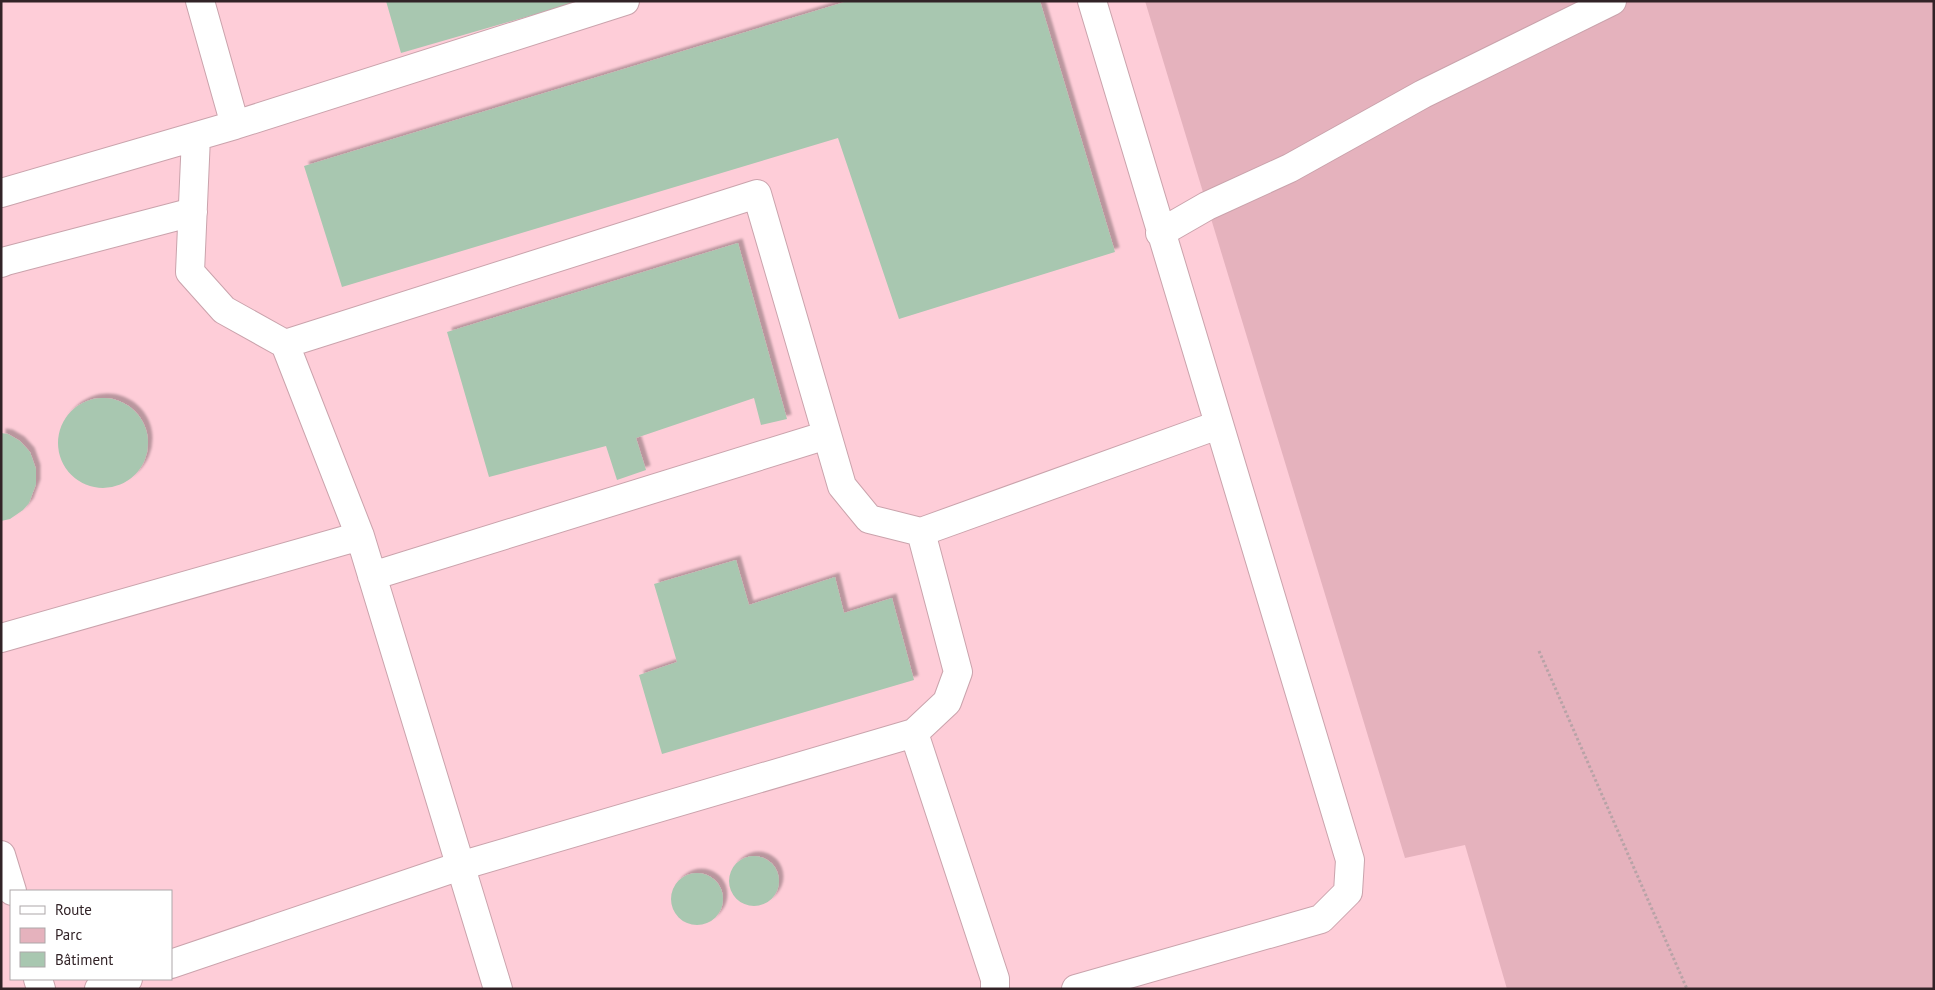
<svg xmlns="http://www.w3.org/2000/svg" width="1935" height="990" font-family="'PT Sans',sans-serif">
<defs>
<filter id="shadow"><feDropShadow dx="4.5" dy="-4.5" stdDeviation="1" flood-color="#0004"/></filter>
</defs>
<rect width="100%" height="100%" fill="#fae1e6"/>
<!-- built -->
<path fill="#fecdd8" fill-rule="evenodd" d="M1,1H1934V989H1ZM11,891H171V979H11Z"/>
<!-- green -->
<path fill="#e5b2bd" d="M1145,1H1934V989H1507L1465,845L1405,858Z"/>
<!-- building -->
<path fill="#a8c7b0" filter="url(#shadow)" d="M386,1H578V2L401,53Z
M848,1H1040L1115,252L899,319L838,138L342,287L304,166Z
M738,243L787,419L761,425L754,398L636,438L646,470L617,480L606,446L489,477L447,332Z
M58 443a45 45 0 1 1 90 0a45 45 0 1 1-90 0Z
M1,433L8,434L20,441L30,452L36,469V484L29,503L23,510L10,519L1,521Z
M736,560L749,605L835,577L844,613L892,598L914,680L662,754L639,675L677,662L654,584Z
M729 881a25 25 0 1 1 50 0a25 25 0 1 1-50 0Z
M671 899a26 26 0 1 1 52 0a26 26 0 1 1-52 0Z"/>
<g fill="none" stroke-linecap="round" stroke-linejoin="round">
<!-- minor casing -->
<g stroke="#caa3ac" stroke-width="30">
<path id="minor" d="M200,1L235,125
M196,137L190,272L224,310L285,344L360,536L498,989
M1,193L235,125L625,1
M1160,233L1207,206L1290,168L1423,94L1612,1
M1,263L6,261L193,212
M285,344L757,194L842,486L869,519L921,532
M372,576L827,435
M1,638L360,536
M914,733L947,702L958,672L921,532L1218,425
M1,855L12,891
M171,964L460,866L914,733L995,979V989
M38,979L41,989
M99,989L128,979
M1076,989L1321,919L1348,892L1350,860L1092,1"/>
</g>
<!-- path -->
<path stroke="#b8a3a7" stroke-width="3" stroke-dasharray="2.5 2.5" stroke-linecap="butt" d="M1539,651L1687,989"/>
<!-- minor -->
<use href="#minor" stroke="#fff" stroke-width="28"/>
</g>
<!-- border -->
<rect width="1935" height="990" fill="none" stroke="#322327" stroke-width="5"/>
<!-- legend -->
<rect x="10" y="890" width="162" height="90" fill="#ffffff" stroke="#ada7a9"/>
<rect x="20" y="906" width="25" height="8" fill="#ffffff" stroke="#ada7a9"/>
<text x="55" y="915" font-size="15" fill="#322327">Route</text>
<rect x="20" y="928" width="25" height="15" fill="#e5b2bd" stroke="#ada7a9"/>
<text x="55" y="940" font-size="15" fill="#322327">Parc</text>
<rect x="20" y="952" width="25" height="15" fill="#a8c7b0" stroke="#ada7a9"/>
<text x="55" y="965" font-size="15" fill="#322327">Bâtiment</text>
</svg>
